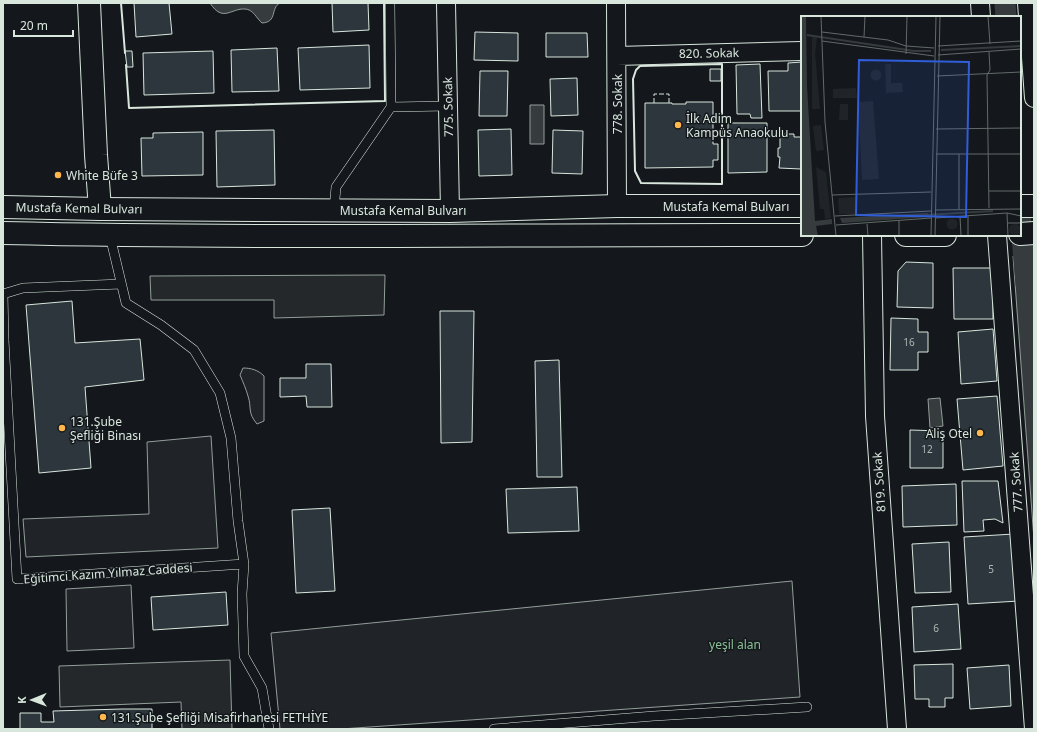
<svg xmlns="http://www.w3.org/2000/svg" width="1037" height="732" font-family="'Noto Sans',sans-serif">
<rect width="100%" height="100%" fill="#14181c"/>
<!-- green -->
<path fill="#202428" stroke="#939e99" d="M243,368C251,368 258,370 264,376V421L257,424C247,412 252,408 248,396C246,389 243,382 240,375Z
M211,436L218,548L26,557L23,519L149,514L147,442Z
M792,581L800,697L341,729H280L271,633Z
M131,585L134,648L67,651L66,589Z"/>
<!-- parking -->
<path fill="#24282b" stroke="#939e99" d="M385,275L384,315L274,318V300H151L150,276Z
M230,660L232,729H182L181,702L60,707L59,666Z"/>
<!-- water -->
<path fill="#363b3e" stroke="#939e99" d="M210,3H280C270,8 278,22 262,23C257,19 253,9 245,9C231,8 223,23 210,3Z
M530,105H544V144H530Z
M1013,256H1034V540Z
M940,398L943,426L930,428L928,399Z"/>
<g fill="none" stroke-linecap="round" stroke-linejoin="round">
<!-- canal -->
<path stroke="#363b3e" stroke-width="21" d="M1005,3L1006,17
M1020,213L1026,284"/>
</g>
<!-- building -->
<path fill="#2c363c" stroke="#d8e6dc" d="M134,3H169L172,34L136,37Z
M332,3H368L369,30L333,32Z
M475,32L518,33V61L474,60Z
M546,33H587L588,57H546Z
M369,45L370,88L300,90L298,48Z
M277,48L279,91L232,92L231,50Z
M125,51H132L133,67H127Z
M213,51L214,93L144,95L143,53Z
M802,62V111H769L768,71H788V63Z
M760,64L762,118H751L750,114H737L736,65Z
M710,69H721V81H710Z
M480,71H508L507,116H479Z
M577,78L578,115L551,116L550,79Z
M686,102H713V144H718V160H713V167L645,168V103H672V104H686Z
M728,123H767V172L728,173Z
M511,129L512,175L479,176L478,130Z
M274,130L275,185L217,187L216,131Z
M553,130L583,131L582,174L552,173Z
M203,132V175L142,176L141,138H153V133Z
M780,134H794V137H802L801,169L779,168L780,157H778V148H780Z
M906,262L933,263V308L897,307L898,271Z
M953,268H993V319H954Z
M72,301L75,343L140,339L144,380L85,387L91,468L39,473L26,305Z
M440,311H474L472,442L441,443Z
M891,318L918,319V332H928V352H918V370H890Z
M993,329L997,381L961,384L958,332Z
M559,360L562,477H537L535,361Z
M306,364H331L332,407H307L306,396L280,397V378H306Z
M997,396L1003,466L963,470L957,399Z
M910,430L943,431V468H910Z
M962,481H998L1003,523L995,519L983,520L984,531L964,532Z
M956,484L957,525L903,527L902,486Z
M577,487L579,531L508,533L506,489Z
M330,508L335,591L296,593L292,510Z
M1014,534L1019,601L968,604L964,537Z
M949,542L951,592L915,593L912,544Z
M226,592L228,625L153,630L151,597Z
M958,604L961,649L914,652L912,607Z
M953,664V698H945V707H929V699H915L914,665Z
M1009,665L1011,706L970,709L967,668Z
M122,709H152V729H20V713H41V722H54L53,711Z"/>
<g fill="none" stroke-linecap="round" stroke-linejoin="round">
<!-- service casing -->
<g stroke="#d8e6dc" stroke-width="10">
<path id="service" d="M391,107L448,106
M334,210L336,187L391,107L390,3
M110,236L126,303L161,325L194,350L220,393L231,438L238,521L244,564L242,594L244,656L262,688L269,729
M121,284L23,288L3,294L4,340L17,579L244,564
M494,729L654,716L807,707"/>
</g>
<!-- minor casing -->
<g stroke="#d8e6dc" stroke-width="20">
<path id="minor" d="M446,3L450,211
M616,3L617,206
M980,3L981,17
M1027,3L1034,98
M617,56L802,51
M872,235L875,416L897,729
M997,235L1034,729"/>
</g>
<!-- tertiary casing -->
<g stroke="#d8e6dc" stroke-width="24">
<path id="tertiary" d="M89,3L96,155L100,209"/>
</g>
<!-- secondary casing -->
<g stroke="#d8e6dc" stroke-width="24">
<path id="secondary" d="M1020,206H1034
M3,207L100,209L450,211L617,206H802
M3,233C269,239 536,234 802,235
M1020,234L1034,233
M906,235H945"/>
</g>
<!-- service -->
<use href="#service" stroke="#14181c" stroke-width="9"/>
<!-- minor -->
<use href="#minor" stroke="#14181c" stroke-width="18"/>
<!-- tertiary -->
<use href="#tertiary" stroke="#14181c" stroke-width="22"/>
<!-- secondary -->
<use href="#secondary" stroke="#14181c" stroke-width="22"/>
<!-- fence -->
<path stroke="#d8e6dc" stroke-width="1" stroke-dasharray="5 2" stroke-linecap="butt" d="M654,103V94H669V103"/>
<!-- wall -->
<path stroke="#d8e6dc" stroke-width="2" d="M121,3L125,53
M722,64V184L641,183L635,171L633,79L636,70L640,66Z
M126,65L129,108L385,101L384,3"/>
</g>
<!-- markers -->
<g fill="#ffb74d" stroke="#14181c" stroke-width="1.5">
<circle cx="678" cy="125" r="4"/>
<circle cx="58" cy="175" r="4"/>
<circle cx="62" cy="428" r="4"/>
<circle cx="980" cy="433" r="4"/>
<circle cx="103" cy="717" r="4"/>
</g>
<g text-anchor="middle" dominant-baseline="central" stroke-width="3" stroke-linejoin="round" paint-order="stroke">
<!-- number labels -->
<g font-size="10" fill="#adbab4">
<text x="909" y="342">16</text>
<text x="927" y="449">12</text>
<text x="991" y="569">5</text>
<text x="936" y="628">6</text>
</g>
<!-- street labels -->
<g font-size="12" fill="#d8e6dc" stroke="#14181c">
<text transform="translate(709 53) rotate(-1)">820. Sokak</text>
<text transform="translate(617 104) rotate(-90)">778. Sokak</text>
<text transform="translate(448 107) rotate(-91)">775. Sokak</text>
<text x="726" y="206">Mustafa Kemal Bulvarı</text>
<text transform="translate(79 208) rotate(1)">Mustafa Kemal Bulvarı</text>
<text x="403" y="210">Mustafa Kemal Bulvarı</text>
<text transform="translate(879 482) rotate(-94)">819. Sokak</text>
<text transform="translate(1016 482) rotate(-94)">777. Sokak</text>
<text transform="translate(108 573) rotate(-4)">Eğitimci Kazım Yılmaz Caddesi</text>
</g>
<!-- poi labels -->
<g font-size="12" fill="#d8e6dc" stroke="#14181c" text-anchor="start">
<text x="686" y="118">İlk Adim<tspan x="686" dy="14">Kampüs Anaokulu</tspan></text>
<text x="66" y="175">White Büfe 3</text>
<text x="70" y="421">131.Şube<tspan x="70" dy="14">Şefliği Binası</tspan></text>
<text x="972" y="433" text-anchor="end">Aliş Otel</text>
<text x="111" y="717">131.Şube Şefliği Misafirhanesi FETHİYE</text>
</g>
<!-- park labels -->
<g font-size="12" fill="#8ac095" stroke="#14181c">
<text x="735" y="644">yeşil alan</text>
</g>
</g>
<!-- overview -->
<g transform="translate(801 16)">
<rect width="220" height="220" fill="#14181c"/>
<path d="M11,21H16L14,37L19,93H11ZM84,48H90V67H101L102,76L85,77ZM69.5 59a5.5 5.5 0 1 1 11 0a5.5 5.5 0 1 1-11 0ZM55,72L56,82H32V73ZM72,85L78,163L61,164L57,86ZM39,88H47V104H38ZM20,109L23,134L15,135L12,110ZM15,151L25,156L30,202L24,203L23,193H19ZM55,181L54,198H38L37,182ZM145.5 208a5.5 5.5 0 1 1 11 0a5.5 5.5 0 1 1-11 0ZM208 214a6 6 0 1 1 12 0a6 6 0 1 1-12 0Z" fill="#202428"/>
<path d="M0,0H5L6,70L14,205L31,203V208L15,210L17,220H0ZM127,197L126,201L41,207L39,202Z" fill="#363b3e"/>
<path fill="none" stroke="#363b3e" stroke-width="2" d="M6,19L113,35H130M140,34L220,30M124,199L192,195"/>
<path fill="none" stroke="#626a69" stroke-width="1" d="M20,0L24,106L35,220M187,0L189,28M21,16L87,24L105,30L133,32M63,21L64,0M21,25L133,40M137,30L220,25M188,36L189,54L186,59L188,192M105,38L106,0M137,39L220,33M136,60L220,56M135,113L220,112M135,138H220M158,138V193M188,175H220M31,179L130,176M134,194L220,193M206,197L207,220M34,200L130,195M159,200L160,220M134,202L206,197L220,200M98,204V220M207,207H220M66,208L67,220M35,209L130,202M130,220L135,0M134,220L139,0M167,220V200"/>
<path fill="#305dd8" fill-opacity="0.15" stroke="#305dd8" stroke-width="2" d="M58,44L168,46L165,201L55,199Z"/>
<rect width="220" height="220" fill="none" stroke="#d8e6dc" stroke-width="2"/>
</g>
<!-- border -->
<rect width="1037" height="732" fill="none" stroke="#d8e6dc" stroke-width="8"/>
<!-- north arrow -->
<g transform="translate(32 700) rotate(269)" stroke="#14181c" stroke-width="3" paint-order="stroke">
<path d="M0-3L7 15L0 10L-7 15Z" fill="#d8e6dc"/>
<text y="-6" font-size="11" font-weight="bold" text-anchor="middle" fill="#d8e6dc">K</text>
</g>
<!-- scale -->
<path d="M14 30v6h59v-6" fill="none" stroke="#d8e6dc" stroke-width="2"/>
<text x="20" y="30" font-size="12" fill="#d8e6dc" stroke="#14181c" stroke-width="3" paint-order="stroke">20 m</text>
</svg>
